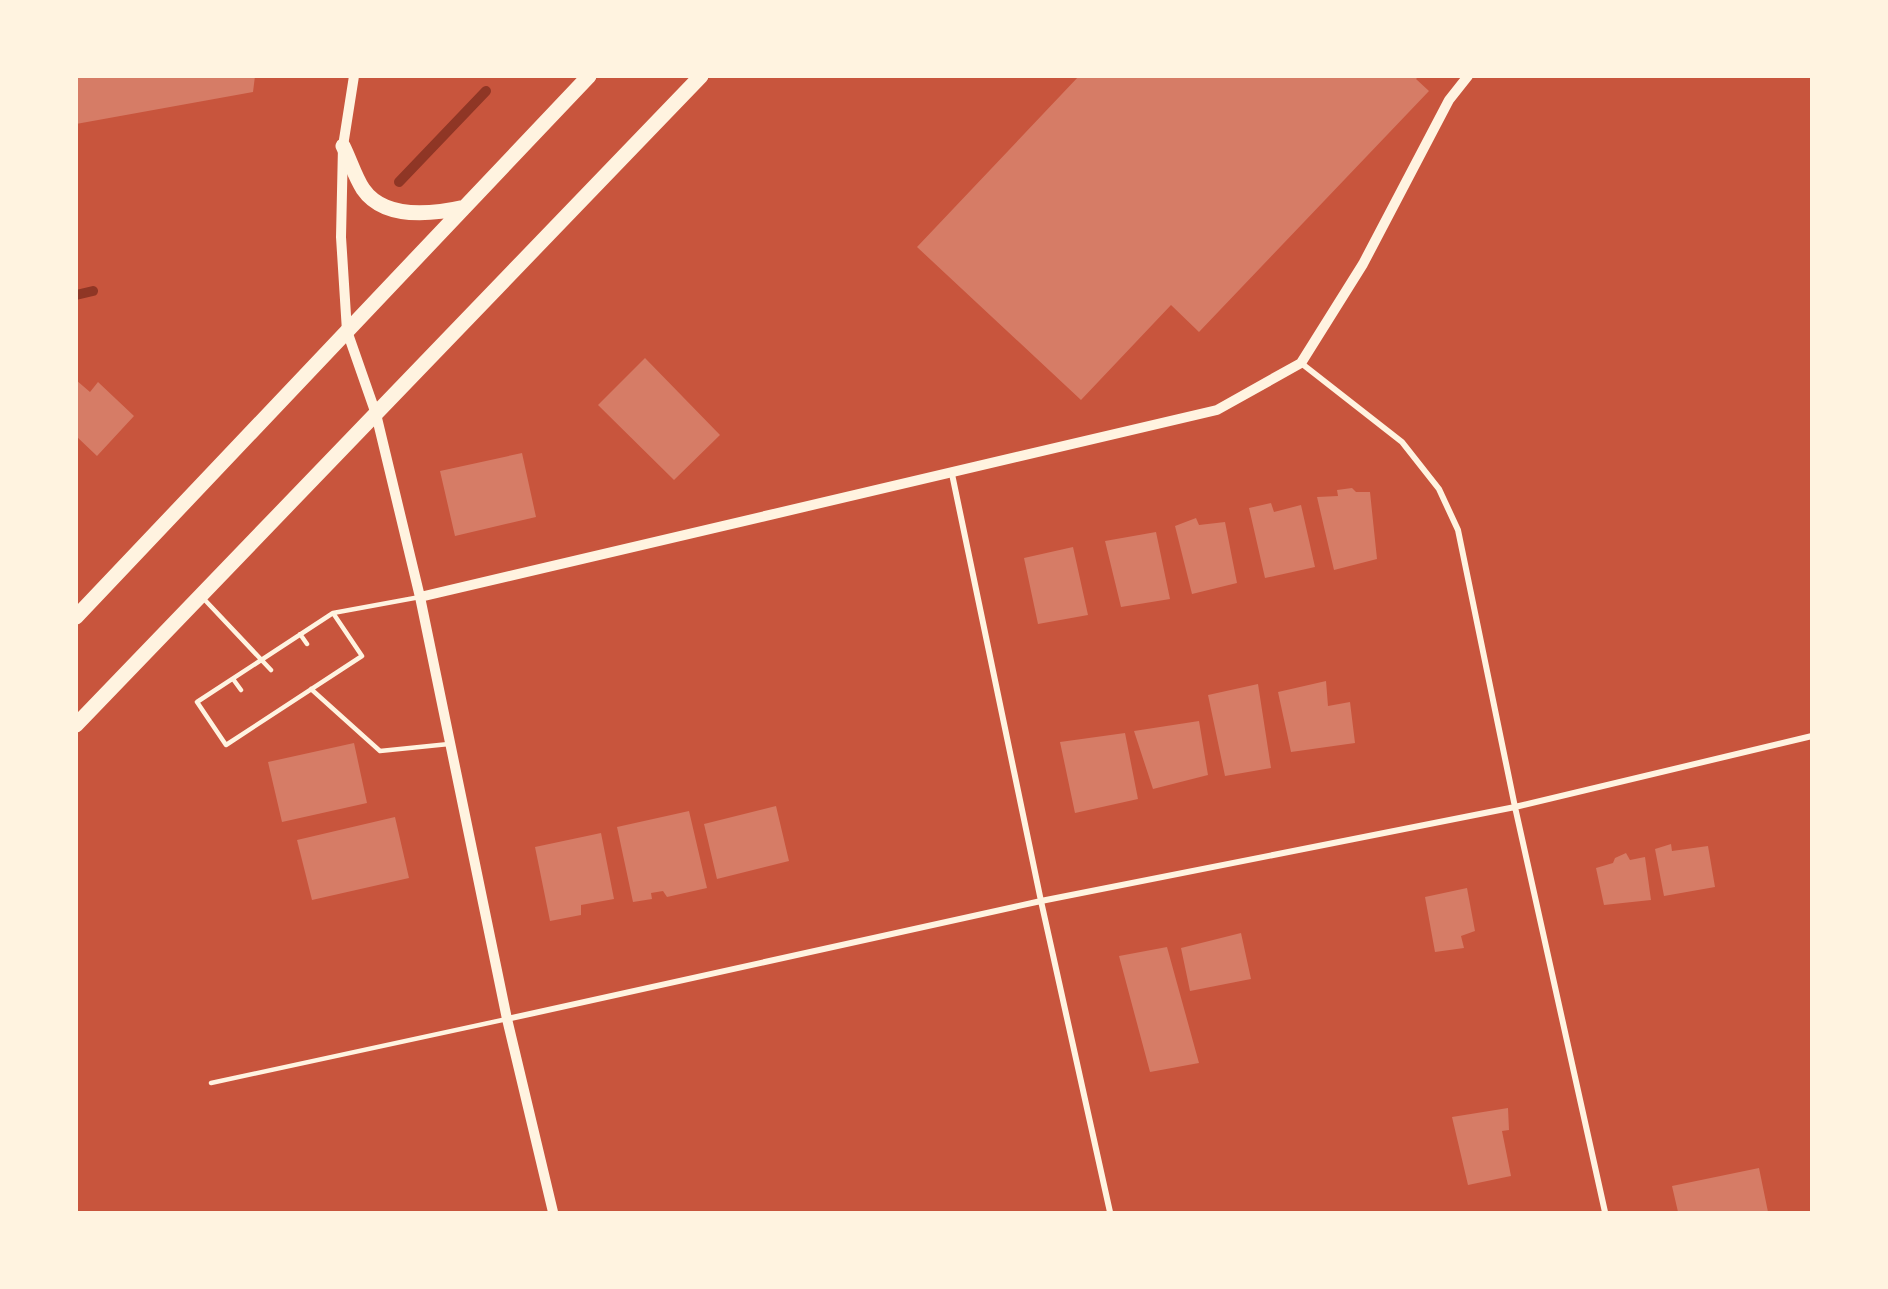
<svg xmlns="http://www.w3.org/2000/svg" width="1888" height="1289" font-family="Poppins,sans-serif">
<rect width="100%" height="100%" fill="#c8553d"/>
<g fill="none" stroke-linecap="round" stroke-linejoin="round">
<!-- stream -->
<path stroke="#8f3625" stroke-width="10" d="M399,182L486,91
M76,295L93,291"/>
</g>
<!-- building -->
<path fill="#d67c66" d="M76,76H255L253,92L76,124Z
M1079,76H1419L1416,79L1429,91L1199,332L1171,305L1081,400L917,247Z
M645,358L720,435L674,480L598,405Z
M76,380L90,392L98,382L134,416L97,456L76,436Z
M522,453L536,517L455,536L440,471Z
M1352,488L1356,492H1370L1377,559L1334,570L1317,497L1338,496L1337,490Z
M1271,503L1274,512L1301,505L1315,567L1265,578L1249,508Z
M1196,518L1199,525L1225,522L1237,583L1192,594L1175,526Z
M1156,532L1170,599L1121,607L1105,541Z
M1073,547L1088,615L1038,624L1024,558Z
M1326,681L1328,706L1350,702L1355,743L1291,752L1278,692Z
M1258,684L1271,768L1225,776L1208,695Z
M1199,721L1208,775L1153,789L1134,731Z
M1125,733L1138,799L1075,813L1060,742Z
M354,743L367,803L282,822L268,762Z
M776,806L789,861L717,879L704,824Z
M689,811L707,888L667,897L663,891L651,893L652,899L633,902L617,827Z
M395,817L409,878L312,900L297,840Z
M601,833L614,899L581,905V915L550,921L535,847Z
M1671,844L1672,851L1708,846L1715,887L1664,896L1655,849Z
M1626,853L1630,860L1645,857L1651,900L1604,905L1596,868L1613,863L1615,858Z
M1467,888L1475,931L1461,936L1464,948L1435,952L1425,897Z
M1241,933L1251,979L1190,991L1181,948Z
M1167,947L1199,1063L1150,1072L1119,956Z
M1508,1108L1509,1130L1502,1131L1511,1176L1468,1185L1452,1117Z
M1759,1168L1768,1212H1678L1672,1186Z"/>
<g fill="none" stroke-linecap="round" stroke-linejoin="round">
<!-- service -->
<path stroke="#fff3e0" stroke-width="4.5" d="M203,598L271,670
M333,613L362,656L226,745L197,702L333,613L420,597
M300,634L307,644
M233,679L241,690
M311,689L380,751L449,744
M211,1083L507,1019"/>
<!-- minor -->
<path stroke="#fff3e0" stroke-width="6" d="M1301,363L1402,442L1439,489L1458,530L1515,807L1605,1212
M952,474L1041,901L1110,1212
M507,1019L1041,901L1515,807L1812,736"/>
<!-- tertiary -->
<path stroke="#fff3e0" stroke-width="10" d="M354,76L343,146L341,237L347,331L376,414L420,597L507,1019L553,1212
M420,597L1217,410L1301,363L1363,264L1449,100L1468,76"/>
<!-- primary -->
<path stroke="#fff3e0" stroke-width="15" d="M343,146C350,160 355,177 363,189C385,221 434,214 465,207
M76,617L589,76
M76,725L701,76"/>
</g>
<!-- border -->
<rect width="1888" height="1289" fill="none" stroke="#fff3e0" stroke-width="156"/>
</svg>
